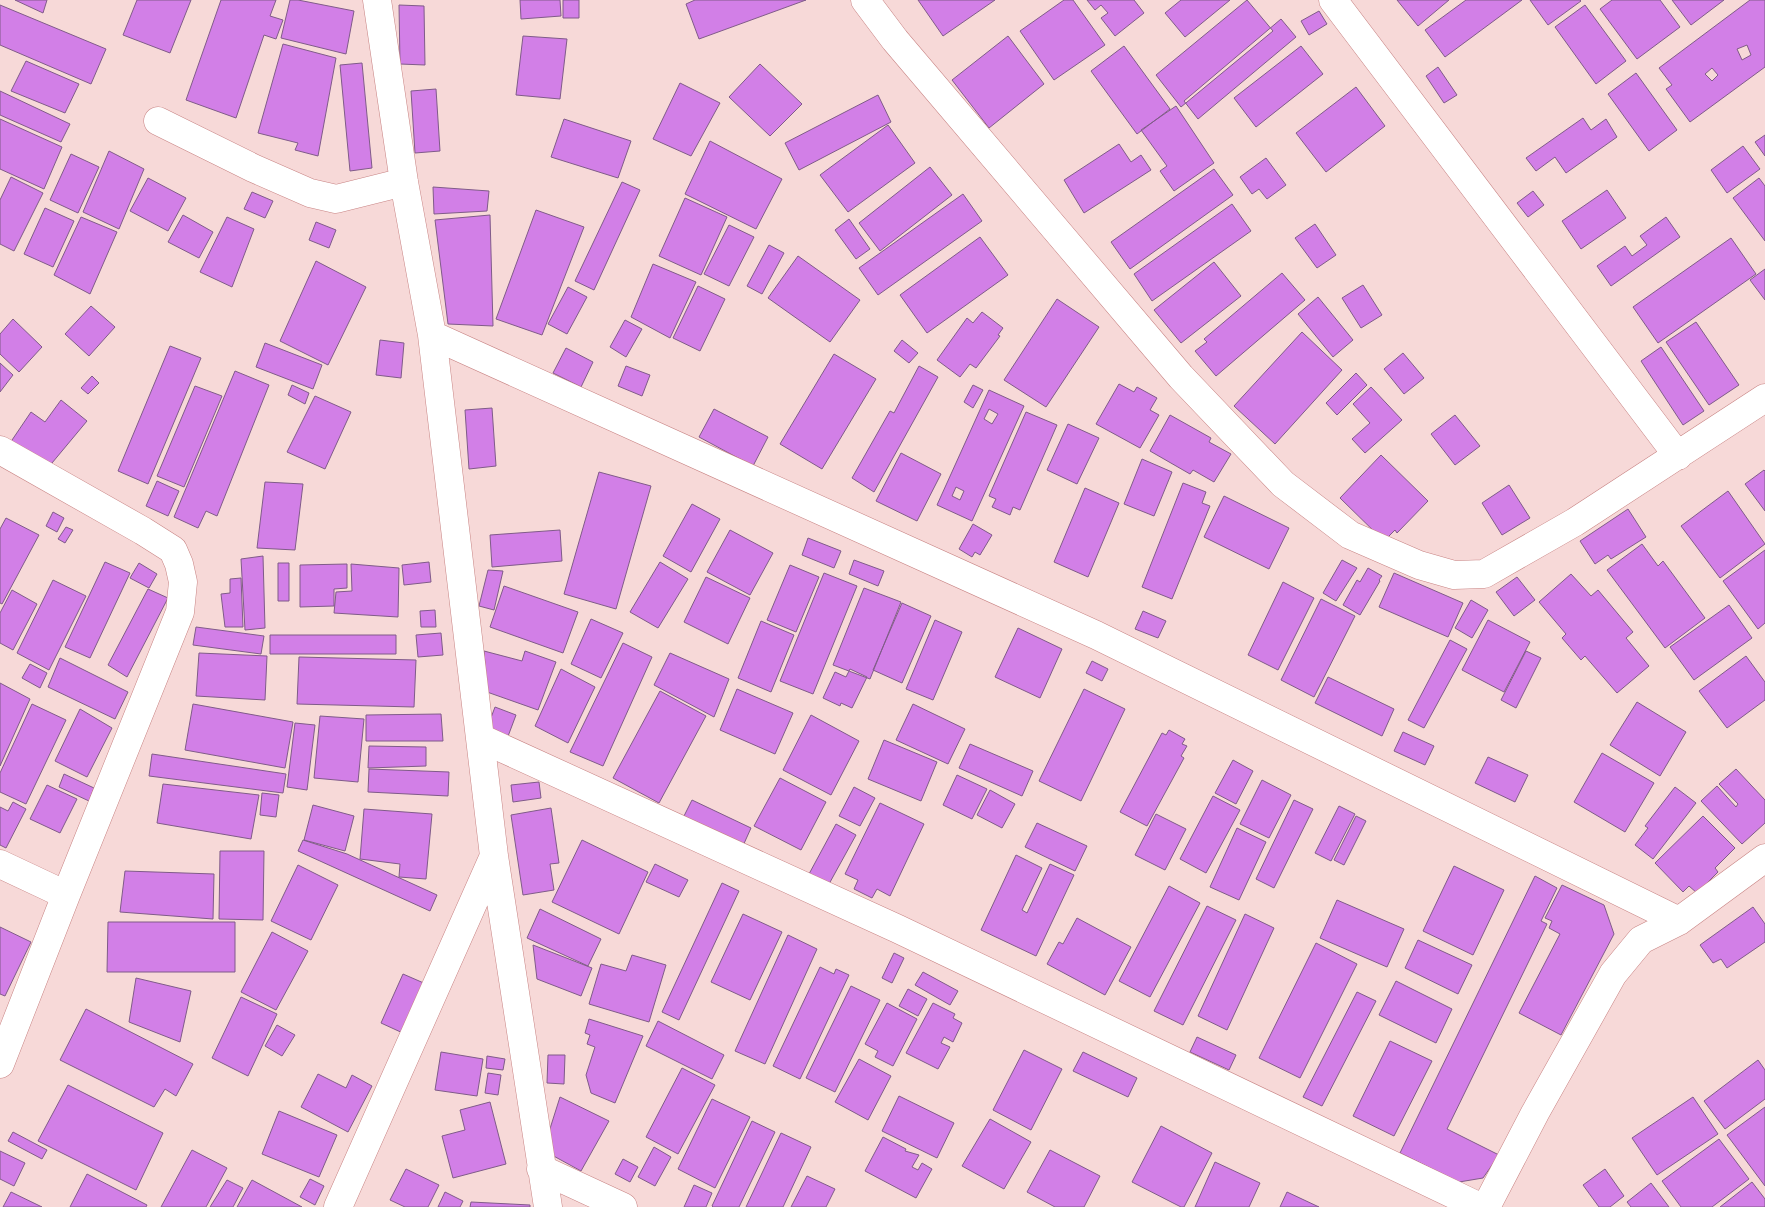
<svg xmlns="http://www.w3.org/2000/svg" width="1765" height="1207" font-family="Helvetica,sans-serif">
<rect width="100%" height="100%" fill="#f7d9d8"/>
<!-- building -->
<path fill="#d27fe7" stroke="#805b89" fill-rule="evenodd" d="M15,0H47L43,13Z
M137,0H191L170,53L123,35Z
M221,0H276L270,16L283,20L276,39L264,35L236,118L186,100Z
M290,0H298L354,11L346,54L281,38Z
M520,0H560L561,16L521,19Z
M563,0H579V18H563Z
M695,0H806L699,39L686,4Z
M918,0H995L943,36Z
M1064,0H1073L1105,45L1054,80L1020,31Z
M1087,0H1134L1144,13L1115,36L1101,18L1108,13L1101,5L1095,10Z
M1181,0H1230L1185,37L1165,13Z
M1247,0L1273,31L1181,107L1156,75Z
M1397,0H1449L1418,26Z
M1466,0H1522L1445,57L1425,30Z
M1530,0H1580L1581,1L1548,25Z
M1612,0H1660L1680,27L1637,59L1600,9Z
M1672,0H1724L1691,25Z
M1750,0H1765V67L1690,122L1666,89L1672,85L1659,68ZM1747,45L1751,55L1742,60L1737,49ZM1712,68L1718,75L1712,81L1705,74Z
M0,5L106,49L91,84L0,45Z
M399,5L424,6L425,65L400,64Z
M1585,5L1626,61L1596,84L1555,27Z
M1319,11L1327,24L1309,35L1301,21Z
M1281,19L1296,37L1198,119L1184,101Z
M523,36L567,39L560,99L516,95Z
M1008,36L1044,84L989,128L952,80Z
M283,44L336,58L318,156L295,150L298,143L258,133Z
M1124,46L1170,109L1137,134L1091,71Z
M1301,46L1323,74L1256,127L1234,98Z
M26,61L79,84L65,113L11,91Z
M362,63L372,168L350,171L340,65Z
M760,64L802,104L770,136L729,97Z
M1438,67L1457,95L1444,103L1426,76Z
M1636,73L1677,130L1649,151L1608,94Z
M680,83L720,103L691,156L653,139Z
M1356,87L1385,126L1326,172L1296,133Z
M436,89L440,151L415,153L411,91Z
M0,91L70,124L61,142L0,115Z
M878,95L891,122L799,170L785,143Z
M1176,106L1214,163L1174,191L1160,171L1167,166L1141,130Z
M1583,118L1591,130L1606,119L1617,137L1566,173L1555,157L1536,171L1526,158Z
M0,119L62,147L44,189L0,169Z
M564,119L631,141L618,178L551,157Z
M888,125L915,163L848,212L820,175Z
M1765,135V156L1755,142Z
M710,141L782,179L756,229L685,194Z
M1119,144L1131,162L1141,155L1151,170L1084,213L1064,180Z
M1743,146L1760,169L1727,193L1711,170Z
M109,151L144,169L119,229L83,212Z
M71,154L99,167L78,213L50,200Z
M1266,158L1286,185L1267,199L1259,189L1252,194L1240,177Z
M930,167L952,195L880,251L859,223Z
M1214,169L1233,195L1130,269L1111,242Z
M11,177L43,193L14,251L0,244V200Z
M148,178L186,198L168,231L130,211Z
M1759,178L1765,186V241L1733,198Z
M622,182L640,190L594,290L575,281Z
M433,187L489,191L487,211L434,214Z
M1607,190L1626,218L1581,249L1562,221Z
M1533,191L1544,205L1528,217L1517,203Z
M252,192L273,201L265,218L244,209Z
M963,194L982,221L878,295L859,268Z
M685,198L727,217L701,275L659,256Z
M1232,204L1251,231L1152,301L1134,274Z
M45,208L74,221L53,267L24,254Z
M536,210L584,227L542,335L496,319Z
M183,215L213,232L199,258L168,242Z
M490,215L493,326L448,324L435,220Z
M81,217L117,232L90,294L54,275Z
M227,217L254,229L232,287L200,272Z
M1666,217L1680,237L1611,286L1597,266L1625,246L1632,256L1647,245L1640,236Z
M849,219L870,249L856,259L835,230Z
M316,222L336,230L329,248L309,240Z
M1315,224L1336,255L1317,268L1295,238Z
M729,225L754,237L729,286L704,274Z
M980,237L1008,275L927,333L900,295Z
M1731,238L1756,274L1658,343L1633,307Z
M769,245L784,253L762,294L747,286Z
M798,256L860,300L830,342L768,298Z
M316,261L366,287L328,365L280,341Z
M1214,262L1241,296L1181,343L1154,310Z
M653,264L696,282L670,338L631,317Z
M1765,269V300L1750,280Z
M1282,273L1305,300L1216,376L1195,351L1207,342L1204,339Z
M1363,285L1382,315L1361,328L1342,298Z
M698,286L725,299L700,351L673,338Z
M568,287L587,297L567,334L548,324Z
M1318,297L1353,340L1333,357L1298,314Z
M1057,299L1099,327L1046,407L1004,380Z
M91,306L115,327L89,356L65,334Z
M982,312L1003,328L998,335L1000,336L976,368L970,364L960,377L937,360L967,318L973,323Z
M13,319L42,347L19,372L0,354V334Z
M625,320L642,329L626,357L610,347Z
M1696,322L1739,385L1709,405L1666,342Z
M1302,332L1342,370L1275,444L1234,406Z
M380,340L404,343L401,378L376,375Z
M902,340L918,353L909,363L894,351Z
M265,343L322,365L313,389L256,367Z
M170,346L201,358L148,484L118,471Z
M1661,347L1704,411L1683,425L1641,361Z
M566,348L593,362L581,387L553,373Z
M1403,353L1424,378L1404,394L1384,369Z
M834,354L876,379L822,469L780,444Z
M0,363L13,375L0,392Z
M626,366L650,375L642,396L618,386Z
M919,366L938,377L874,492L852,478L890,411L894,413Z
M235,371L269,385L217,516L206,511L198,528L174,517Z
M1356,373L1367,385L1337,415L1326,403Z
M92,376L99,383L88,394L81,388Z
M1119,384L1134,392L1137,387L1157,398L1150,410L1159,415L1140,448L1096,424Z
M292,385L309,393L305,404L288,395Z
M973,385L983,390L973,408L964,402Z
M195,386L222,396L184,487L157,476Z
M1371,387L1402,420L1365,453L1352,439L1370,423L1353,404Z
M989,390L1024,406L972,521L937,505ZM989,409L998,414L992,424L984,419ZM956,487L964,491L960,500L952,496Z
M315,396L351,412L325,469L287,452Z
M61,400L87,421L47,469L10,443L31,412L45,422Z
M492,408L496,466L469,469L465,410Z
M714,409L768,437L753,466L699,437Z
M1026,412L1057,425L1020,510L1013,507L1010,515L992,507L996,499L989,496Z
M1170,415L1211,438L1209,442L1231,454L1214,482L1193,470L1190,474L1150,451Z
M1455,415L1480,446L1455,465L1431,434Z
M1068,424L1099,438L1077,484L1047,470Z
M901,453L941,474L917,521L876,501Z
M1381,455L1428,501L1397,533L1395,530L1384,541L1340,498Z
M1142,459L1172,472L1154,516L1124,504Z
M1764,470L1765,471V511L1745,484Z
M599,472L651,486L616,609L564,594Z
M157,481L179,491L168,516L146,506Z
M265,482L303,484L295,550L257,548Z
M1183,483L1206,492L1202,503L1210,506L1172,599L1142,587Z
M1509,485L1530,518L1502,535L1482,503Z
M1085,488L1119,503L1088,577L1054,562Z
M1728,491L1765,544L1720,578L1681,526Z
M1224,496L1289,528L1269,569L1204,537Z
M692,504L720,519L691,572L663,556Z
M1628,509L1646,537L1611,559L1608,555L1595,564L1580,541Z
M53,512L64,518L57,532L46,526Z
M6,518L39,535L2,604L0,603V529Z
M973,524L992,535L980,555L975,552L972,557L959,549Z
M66,527L73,530L65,543L58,539Z
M560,530L562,561L492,567L490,535Z
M730,530L773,553L750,595L707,572Z
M808,538L841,551L834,568L802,555Z
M1642,544L1658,566L1663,561L1705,618L1665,648L1607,570Z
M1765,550V623L1758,629L1723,581Z
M263,556L265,628L245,630L241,559Z
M854,560L884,571L878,586L849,574Z
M1342,560L1357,568L1336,601L1323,593Z
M105,562L130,573L90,658L65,647Z
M429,562L431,582L404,585L402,565Z
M660,562L688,579L658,628L630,612Z
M139,563L157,574L149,588L130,578Z
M278,563H289V601H278Z
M347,564V588L334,589V606L300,607V565Z
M351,564L399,568L398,617L334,613L336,592L352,591Z
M790,565L819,577L796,632L767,620Z
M1368,568L1382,576L1379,580L1380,581L1360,615L1343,605L1357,580L1360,582Z
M488,570L503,571L494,610L479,606Z
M824,573L857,586L813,694L780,681Z
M1394,573L1463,603L1448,637L1379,607Z
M1571,574L1591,596L1598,590L1633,632L1626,638L1649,666L1617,693L1585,656L1581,660L1562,638L1566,634L1539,602Z
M706,577L750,598L728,644L684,622Z
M1517,577L1535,600L1514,616L1496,592Z
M241,578L243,627H225L221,594L230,593V579Z
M53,580L86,596L49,670L17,653Z
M1283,582L1314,598L1278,670L1248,655Z
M504,586L578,612L563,653L490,627Z
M864,588L901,602L870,679L833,665Z
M148,589L168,598L127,677L108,665Z
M12,590L37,604L13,650L0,643V613Z
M1321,599L1355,616L1314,697L1281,680Z
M1471,600L1488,610L1472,638L1455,628Z
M902,603L931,616L902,683L873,670Z
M1729,605L1752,638L1694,680L1670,647Z
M435,610L436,627H421L420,611Z
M1143,611L1166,621L1158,638L1135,629Z
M591,619L623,633L601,678L571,664Z
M935,620L962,632L933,700L906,689Z
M1488,620L1530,642L1504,692L1462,670Z
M761,621L794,635L771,692L738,678Z
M196,627L264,636L261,654L193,645Z
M1018,628L1062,649L1040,698L995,677Z
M441,633L443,655L418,657L416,635Z
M270,635H396V654H270Z
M1450,640L1467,649L1424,728L1408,720Z
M623,643L652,657L603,766L570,752Z
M484,651L522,661L525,651L556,662L538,710L487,692Z
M1526,651L1541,658L1516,708L1501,700Z
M199,653L267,656L265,700L196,696Z
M670,653L729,679L714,717L654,685Z
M1746,656L1765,682V700L1727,728L1699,691Z
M299,657L416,660L414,707L297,704Z
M60,658L128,692L115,719L48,687Z
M1092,661L1108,669L1102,681L1086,673Z
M30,664L47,673L40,688L22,678Z
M561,669L595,687L568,743L535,726Z
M850,669L867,677L852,708L841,703L840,706L823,698L835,672L846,677Z
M1328,677L1394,709L1382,736L1315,703Z
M0,683L30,699L0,766Z
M737,689L793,713L775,754L720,730Z
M1084,689L1125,709L1081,801L1039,781Z
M660,691L706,716L659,803L613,778Z
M1637,702L1686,732L1660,776L1610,745Z
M32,704L66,720L26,804L0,792V773Z
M193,704L293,722L285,768L185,750Z
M913,704L965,729L948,764L896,740Z
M495,707L516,715L507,739L486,731Z
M80,709L112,728L87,777L55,761Z
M441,714L443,741H366V715Z
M811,715L859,741L831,795L783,770Z
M320,716L364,719L358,782L314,778Z
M295,723L315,725L307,790L287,787Z
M1169,730L1185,739L1182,744L1187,746L1181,756L1184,758L1147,826L1120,812L1162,733L1166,735Z
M1403,732L1434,746L1425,765L1394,751Z
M884,740L937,762L921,801L868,779Z
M970,744L1033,771L1022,796L959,768Z
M369,746L426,747V766L368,768Z
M1602,753L1654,783L1625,832L1574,802Z
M152,754L286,774L283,793L149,776Z
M1488,757L1528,775L1515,802L1475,783Z
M1233,760L1253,771L1236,804L1215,793Z
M369,769L449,772L448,796L368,792Z
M1736,769L1765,800V823L1742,844L1701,801L1717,786L1736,807L1738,804L1719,784Z
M64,774L94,788L89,801L59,787Z
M957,775L987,789L972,819L943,805Z
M780,778L826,802L801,850L754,826Z
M1262,780L1291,795L1269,838L1240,824Z
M539,782L541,798L513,802L511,785Z
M163,784L259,795L251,839L157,823Z
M47,785L77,799L60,833L30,819Z
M854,787L875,798L860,826L839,816Z
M1675,787L1696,803L1653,859L1635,845L1648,828L1645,826Z
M990,790L1015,804L1002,828L977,815Z
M262,793L279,795L276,817L260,815Z
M1213,796L1240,810L1206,873L1180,859Z
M692,800L751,828L742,848L682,820Z
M1294,800L1313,809L1274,888L1256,879Z
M13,802L26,809L6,848L0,845V807L8,811Z
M880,803L924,824L890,896L877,889L872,898L854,889L858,880L845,874Z
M313,805L354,816L345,851L304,840Z
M1339,806L1355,814L1331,861L1315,853Z
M551,808L559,863L550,864L554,890L523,895L511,815Z
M364,809L432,814L426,879L399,877L400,864L360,859Z
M1156,814L1186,829L1165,870L1135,855Z
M1356,816L1366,821L1344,865L1334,860Z
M1703,816L1735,848L1715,868L1718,872L1697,893L1689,886L1683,892L1655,863Z
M1037,823L1087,846L1075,871L1025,847Z
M836,824L856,835L829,884L809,874Z
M1237,828L1266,842L1239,900L1210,887Z
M303,840L347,854L437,895L430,911L298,851Z
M582,840L648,872L619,934L552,902Z
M220,851H264L263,920L219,919Z
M1016,855L1042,868L1022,910L1027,913L1050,864L1074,875L1036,956L981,930Z
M655,864L688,880L679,897L646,882Z
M298,865L338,885L311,940L271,921Z
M1454,866L1504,890L1473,955L1423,931Z
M125,871L214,874L213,919L120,912Z
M1535,876L1557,888L1541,921L1547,924L1447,1129L1499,1155L1483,1178L1459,1182L1400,1153Z
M722,883L739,891L679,1020L662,1012Z
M1562,885L1604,905L1614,934L1561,1035L1519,1013L1560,934L1549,928L1552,921L1545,918Z
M1169,886L1200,903L1150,997L1119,981Z
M1337,900L1404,929L1387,967L1320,938Z
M1207,906L1236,920L1183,1025L1154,1011Z
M1753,907L1765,924V942L1727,968L1721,959L1713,963L1700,945Z
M540,909L601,939L588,966L527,938Z
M743,914L782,932L750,1000L711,982Z
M1245,914L1274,928L1227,1030L1198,1016Z
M1077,918L1131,947L1105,995L1047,964L1059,942L1063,944Z
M108,922H235V972H107Z
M0,927L31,942L5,996L0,994Z
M272,932L308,951L276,1010L241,992Z
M788,935L817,949L765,1064L735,1051Z
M1418,940L1472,965L1458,994L1405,968Z
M1316,943L1357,964L1300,1078L1259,1058Z
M533,945L592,968L581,996L537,979Z
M894,953L904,958L892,983L882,978Z
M632,955L666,965L649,1022L589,1004L601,964L626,971Z
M820,967L834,974L836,969L849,975L800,1079L773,1066Z
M923,972L958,991L950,1005L915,985Z
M403,974L426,984L405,1034L381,1023Z
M136,978L191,991L180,1042L129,1022Z
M1396,981L1452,1009L1436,1043L1379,1015Z
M851,986L880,1000L835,1092L806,1078Z
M908,989L927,999L918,1016L899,1006Z
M1357,992L1376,1001L1322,1106L1303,1097Z
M241,997L277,1014L248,1076L212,1058Z
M887,1003L917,1019L893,1066L875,1057L878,1051L865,1044Z
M933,1003L955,1014L953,1018L962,1023L953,1042L944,1037L941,1043L950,1047L938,1069L906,1053Z
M86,1009L193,1064L176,1096L165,1089L154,1107L60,1060Z
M589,1019L643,1036L615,1103L591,1093L586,1075L595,1047L587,1044L590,1035L585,1033Z
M658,1021L724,1055L712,1079L646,1046Z
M277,1025L295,1035L282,1056L265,1046Z
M1197,1037L1236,1055L1229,1070L1190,1052Z
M1390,1041L1432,1061L1394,1136L1353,1116Z
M1024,1050L1062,1069L1031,1130L993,1110Z
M441,1052L483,1059L477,1096L435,1090Z
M1083,1052L1137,1078L1128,1097L1073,1071Z
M548,1055H565L564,1084L547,1083Z
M487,1056L505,1059L503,1070L486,1068Z
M859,1059L891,1076L868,1120L835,1102Z
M1758,1060L1765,1070V1099L1725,1129L1704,1101Z
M682,1068L715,1085L678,1154L646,1137Z
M488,1073L501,1075L498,1095L485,1093Z
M318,1074L346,1088L352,1075L372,1086L348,1132L301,1107Z
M68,1085L163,1133L136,1190L38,1141Z
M899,1096L954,1123L937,1158L882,1131Z
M560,1097L609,1121L581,1171L550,1154L548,1135Z
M1693,1097L1718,1134L1657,1175L1632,1138Z
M712,1099L750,1117L715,1188L678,1169Z
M490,1102L506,1164L453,1178L442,1136L465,1130L460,1110Z
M1765,1107V1186L1727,1135Z
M279,1111L337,1135L319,1177L262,1154Z
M990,1119L1031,1142L1004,1189L962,1166Z
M752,1121L775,1132L739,1207H713L712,1206Z
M1161,1126L1212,1153L1184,1207H1181L1132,1182Z
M13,1132L47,1150L42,1159L8,1141Z
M781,1133L811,1147L783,1207H746Z
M883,1137L906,1149L905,1151L919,1155L912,1167L918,1170L922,1163L932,1169L916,1198L865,1171Z
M1719,1139L1749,1179L1712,1207H1681L1662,1181Z
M654,1147L671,1157L655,1186L638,1177Z
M192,1150L227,1168L206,1207H161Z
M1050,1150L1100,1176L1084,1207H1055L1027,1192Z
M0,1151L25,1163L14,1186L0,1179Z
M623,1159L638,1167L630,1182L615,1174Z
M1215,1162L1260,1183L1249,1207H1195Z
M406,1169L439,1185L428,1207H405L390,1200Z
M1605,1169L1624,1196L1610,1207H1599L1583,1185Z
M87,1174L147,1205L146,1207H70Z
M807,1176L835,1189L826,1207H791Z
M310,1179L324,1186L315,1205L300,1197Z
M227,1180L243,1188L233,1207H210Z
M252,1180L302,1207H237Z
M1752,1182L1765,1199V1207H1720Z
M1651,1183L1669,1207H1631L1627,1202Z
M694,1185L712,1193L706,1207H684Z
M11,1192L42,1207H3Z
M445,1192L463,1201L460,1207H438Z
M1287,1192L1319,1207H1280Z
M471,1202L530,1205V1207H470Z"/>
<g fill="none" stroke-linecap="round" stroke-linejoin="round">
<!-- minor casing -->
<g stroke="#c88484" stroke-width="29">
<path id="minor" d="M377,0L404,182L432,335L494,856L548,1207
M865,0L895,40L1181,377L1283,484L1350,535L1419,565L1454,575L1484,574L1575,522L1765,398
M1333,0L1678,456
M158,121L253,168L310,193L336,199L404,182
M432,335L1096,635L1679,921
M0,450L143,531L173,550L179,564L183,582L180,612L66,895L0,1064
M480,738L898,929L1480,1207
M0,864L66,895
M541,1169L623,1207
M338,1207L494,856
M1486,1207L1535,1113L1613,974L1641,940L1679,921L1765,858"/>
</g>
<!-- minor -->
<use href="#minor" stroke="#fff" stroke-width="28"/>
</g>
</svg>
